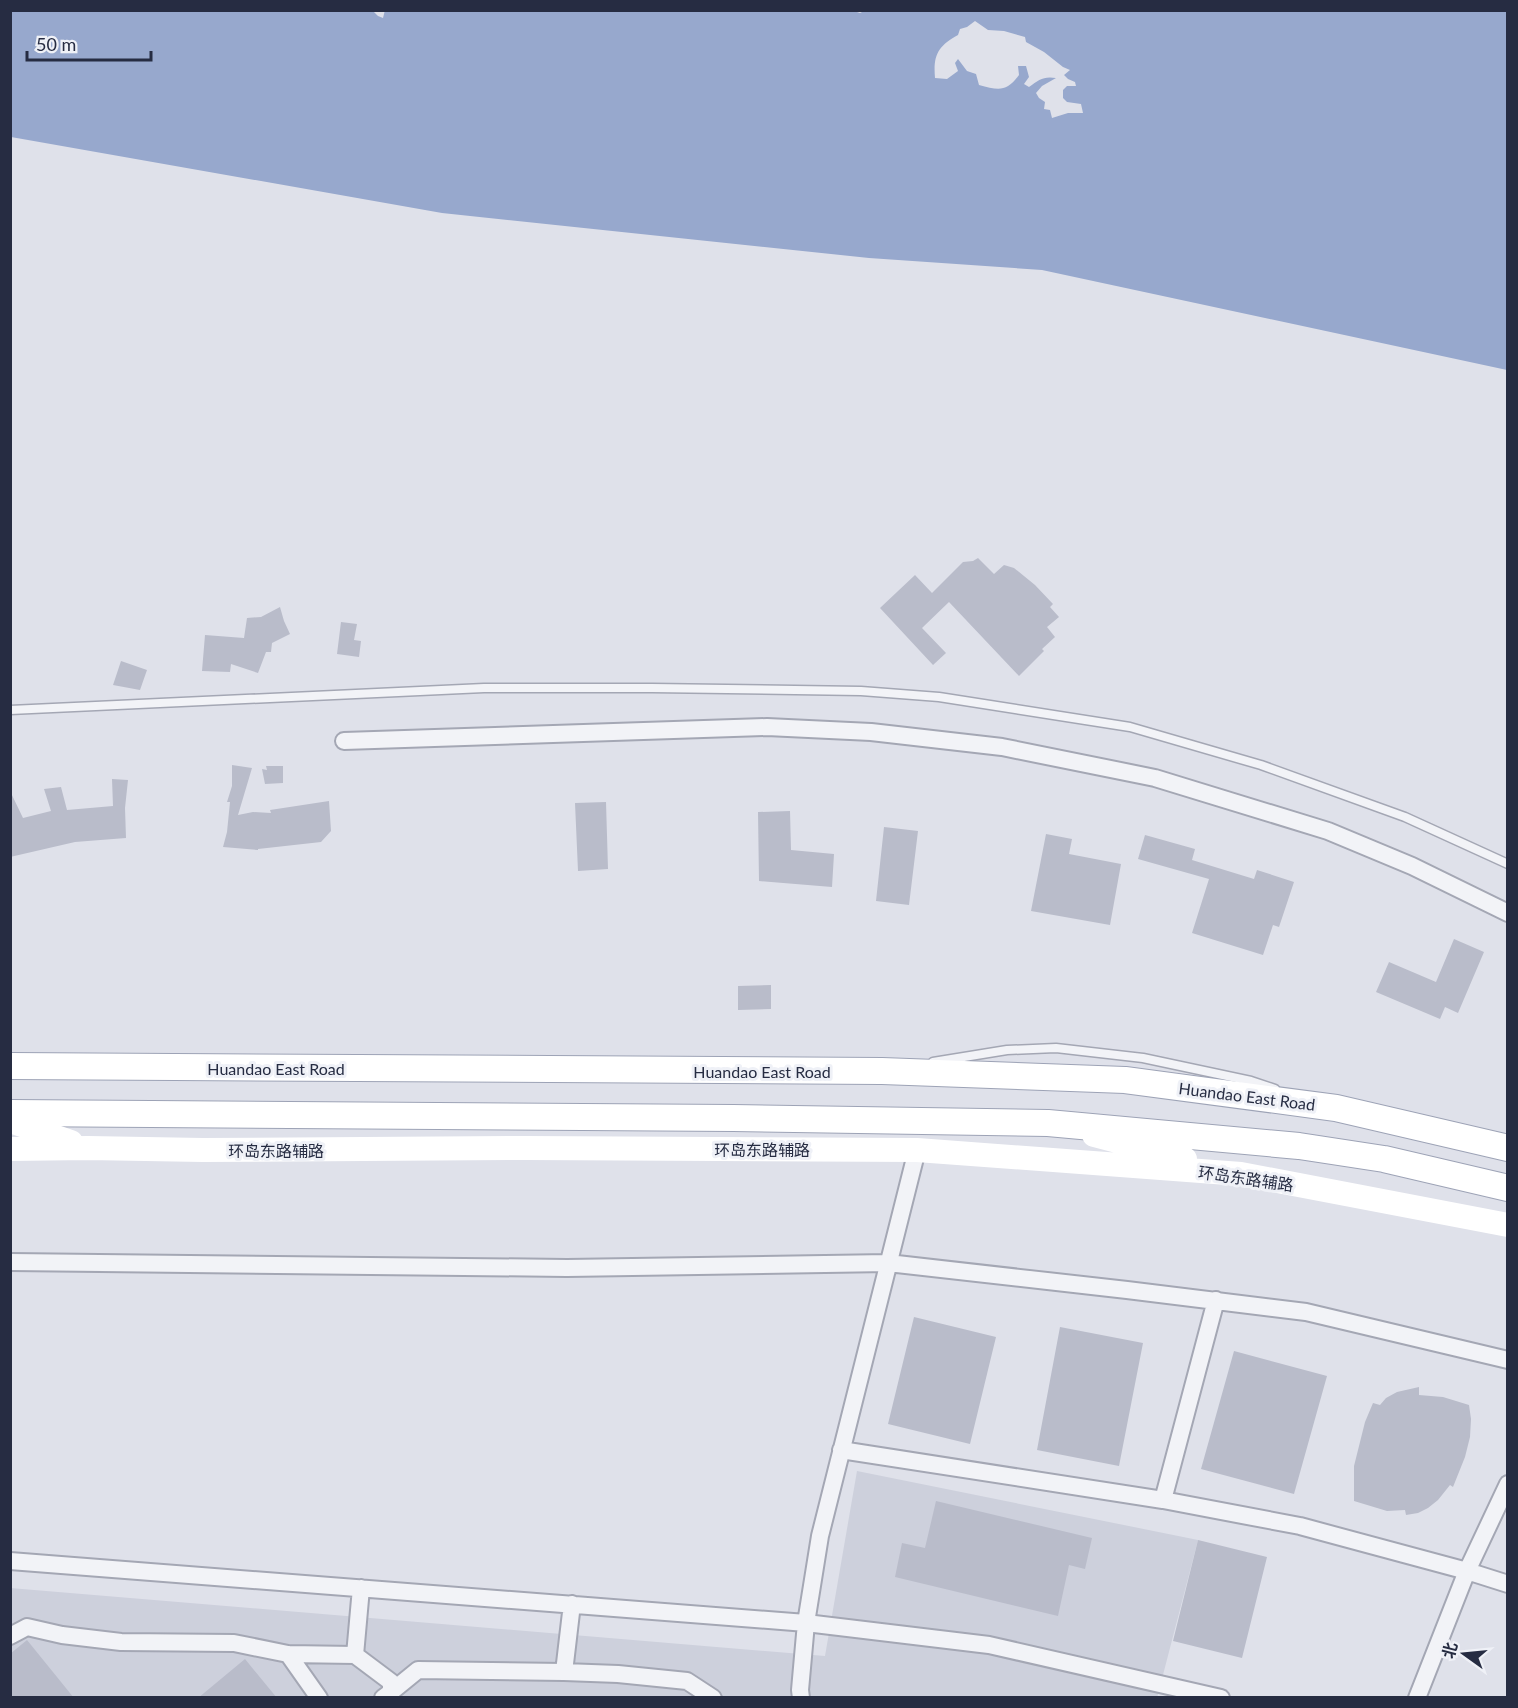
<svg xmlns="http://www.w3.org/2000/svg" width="1518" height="1708" font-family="Lato,'Noto Sans SC',sans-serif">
<rect width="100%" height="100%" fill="#dfe1ea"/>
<!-- built -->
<path fill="#cdd0dc" d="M857,1471L1198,1540L1157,1698L11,1697L10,1588L825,1656Z"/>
<!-- water -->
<path fill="#97a8cd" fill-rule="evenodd" d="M373,11L378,16L383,18L385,10H851L860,13L866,10L1507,11V370L1042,270L869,258L442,213L11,137V11ZM975,21L988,30L1004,31L1025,37L1026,42L1044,52L1063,67L1070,70L1064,75L1068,79L1075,82L1076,86H1067L1063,90V98L1067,102L1081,104L1083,113H1068L1052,118L1050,110L1044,109L1045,102L1039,98L1036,93L1042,86L1056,78C1043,76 1039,80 1029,87L1024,84L1029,77L1026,66H1018L1019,75C1006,93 998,90 979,85L976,74L967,71L958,59L955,63L958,71L947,79L935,78C933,55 938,46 958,35L960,29L967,27Z"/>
<!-- building -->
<path fill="#b9bcca" d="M978,558L994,574L1004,565L1014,568L1035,585L1053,604L1050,607L1059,617L1047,627L1055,637L1042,649L1044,651L1019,676L949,602L922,628L946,653L933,665L880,608L915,575L932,593L963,562L973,561Z
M280,607L284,621L290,634L272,643L271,652H266L258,673L231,664L230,672L202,671L205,635L244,638L247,618L261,617Z
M341,622L357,624L354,640L361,641L359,657L337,654Z
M121,661L147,670L140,690L113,685Z
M232,765L252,768L238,815L253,812L271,813L270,810L329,801L331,831L321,842L258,849V850L223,847L227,832L230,802H227L232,786Z
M266,766H283V783L265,784L262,769L267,770Z
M112,779L128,780L125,808L126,838L75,842L10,857V791L23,818L51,811L44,789L61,787L67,810L113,806Z
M606,802L608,869L578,871L575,803Z
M790,811L791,850L834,854L832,887L759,881L758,812Z
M884,827L918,831L909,905L876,901Z
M1046,834L1072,839L1069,854L1121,864L1110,925L1031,911Z
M1145,835L1195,849L1192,860L1254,879L1257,870L1294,882L1279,927L1273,925L1263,955L1192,933L1209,879L1138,859Z
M1454,939L1484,952L1458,1013L1445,1007L1440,1019L1376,992L1389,962L1436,982Z
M771,985V1009L738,1010V986Z
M914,1317L996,1337L970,1444L888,1424Z
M1060,1327L1143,1343L1119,1466L1037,1450Z
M1234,1351L1327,1376L1294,1494L1201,1469Z
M1419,1387V1395L1443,1397L1469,1405L1471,1419L1470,1437L1465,1457L1453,1487L1450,1485L1438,1500L1428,1508L1418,1513L1406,1515L1405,1510L1387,1511L1354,1501V1466L1365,1422L1373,1403L1380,1405L1386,1398L1397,1392Z
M936,1501L1092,1538L1085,1569L1069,1565L1058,1616L895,1577L902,1543L925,1548Z
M1198,1540L1267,1557L1242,1658L1173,1641Z
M27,1640L74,1698H10V1654Z
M245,1659L277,1698H198Z"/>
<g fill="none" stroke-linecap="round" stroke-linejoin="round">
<!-- lane casing -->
<g stroke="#a4a7b4" stroke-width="11">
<path id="lane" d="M10,710L484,688H652L861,691L939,697L1130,727L1261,765L1405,817L1508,864
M933,1062L1007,1050L1056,1048L1143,1058L1251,1081L1275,1089"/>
</g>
<!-- street casing -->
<g stroke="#a4a7b4" stroke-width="20">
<path id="street" d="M344,741L767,727L871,732L1002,747L1155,778L1328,831L1412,866L1508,913
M10,1262L567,1268L888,1263L1127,1290L1306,1312L1508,1360
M841,1450L1163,1500L1300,1526L1467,1571L1508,1584
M1163,1500L1216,1300
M10,1561L806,1623L989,1645L1221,1698
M10,1636L27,1627L62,1635L121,1642L234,1643L288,1654L355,1655L391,1682V1692L383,1698
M288,1654L319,1698
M355,1655L361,1588
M564,1672L572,1604
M391,1692L418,1670L564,1672L618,1674L687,1681L713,1698
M801,1698L800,1690L806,1623L820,1536L917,1150
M1417,1698L1467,1571L1508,1484"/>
</g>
<!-- primary casing -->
<g stroke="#9da3b6" stroke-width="28">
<path id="primary" d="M10,1066L882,1071L1125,1080L1336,1108L1508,1148
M10,1113L733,1118L1048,1123L1299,1146L1384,1159L1508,1188"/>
</g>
<!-- lane -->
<use href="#lane" stroke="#f2f3f7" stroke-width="8"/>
<!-- street -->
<use href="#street" stroke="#f2f3f7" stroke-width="16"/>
<!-- secondary -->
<path stroke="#fff" stroke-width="24" d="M10,1121L71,1142
M1094,1135L1185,1159
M10,1149L88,1148L203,1150L526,1148L917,1150L1241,1174L1508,1225"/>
<!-- primary -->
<use href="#primary" stroke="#fff" stroke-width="26"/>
</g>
<g text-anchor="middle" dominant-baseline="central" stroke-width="6" stroke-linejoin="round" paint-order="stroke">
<!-- street labels -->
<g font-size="16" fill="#262c42" stroke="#eff1f7">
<text x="276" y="1068">Huandao East Road</text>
<text x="762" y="1071">Huandao East Road</text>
<text transform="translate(1247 1096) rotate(7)">Huandao East Road</text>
<text x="762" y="1149">环岛东路辅路</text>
<text x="276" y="1150">环岛东路辅路</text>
<text transform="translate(1246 1178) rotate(8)">环岛东路辅路</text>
</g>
</g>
<!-- border -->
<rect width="1518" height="1708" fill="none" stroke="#262c42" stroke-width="24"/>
<!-- north arrow -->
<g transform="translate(1464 1654) rotate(285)" stroke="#eff1f7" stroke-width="4.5" paint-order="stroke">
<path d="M0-4.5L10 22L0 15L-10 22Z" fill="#262c42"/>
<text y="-9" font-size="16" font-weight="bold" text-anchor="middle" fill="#262c42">北</text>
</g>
<!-- scale -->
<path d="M27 51v9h124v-9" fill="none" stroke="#262c42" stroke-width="3"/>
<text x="36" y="51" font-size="18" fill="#262c42" stroke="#eff1f7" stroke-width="4.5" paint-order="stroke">50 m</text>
</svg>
